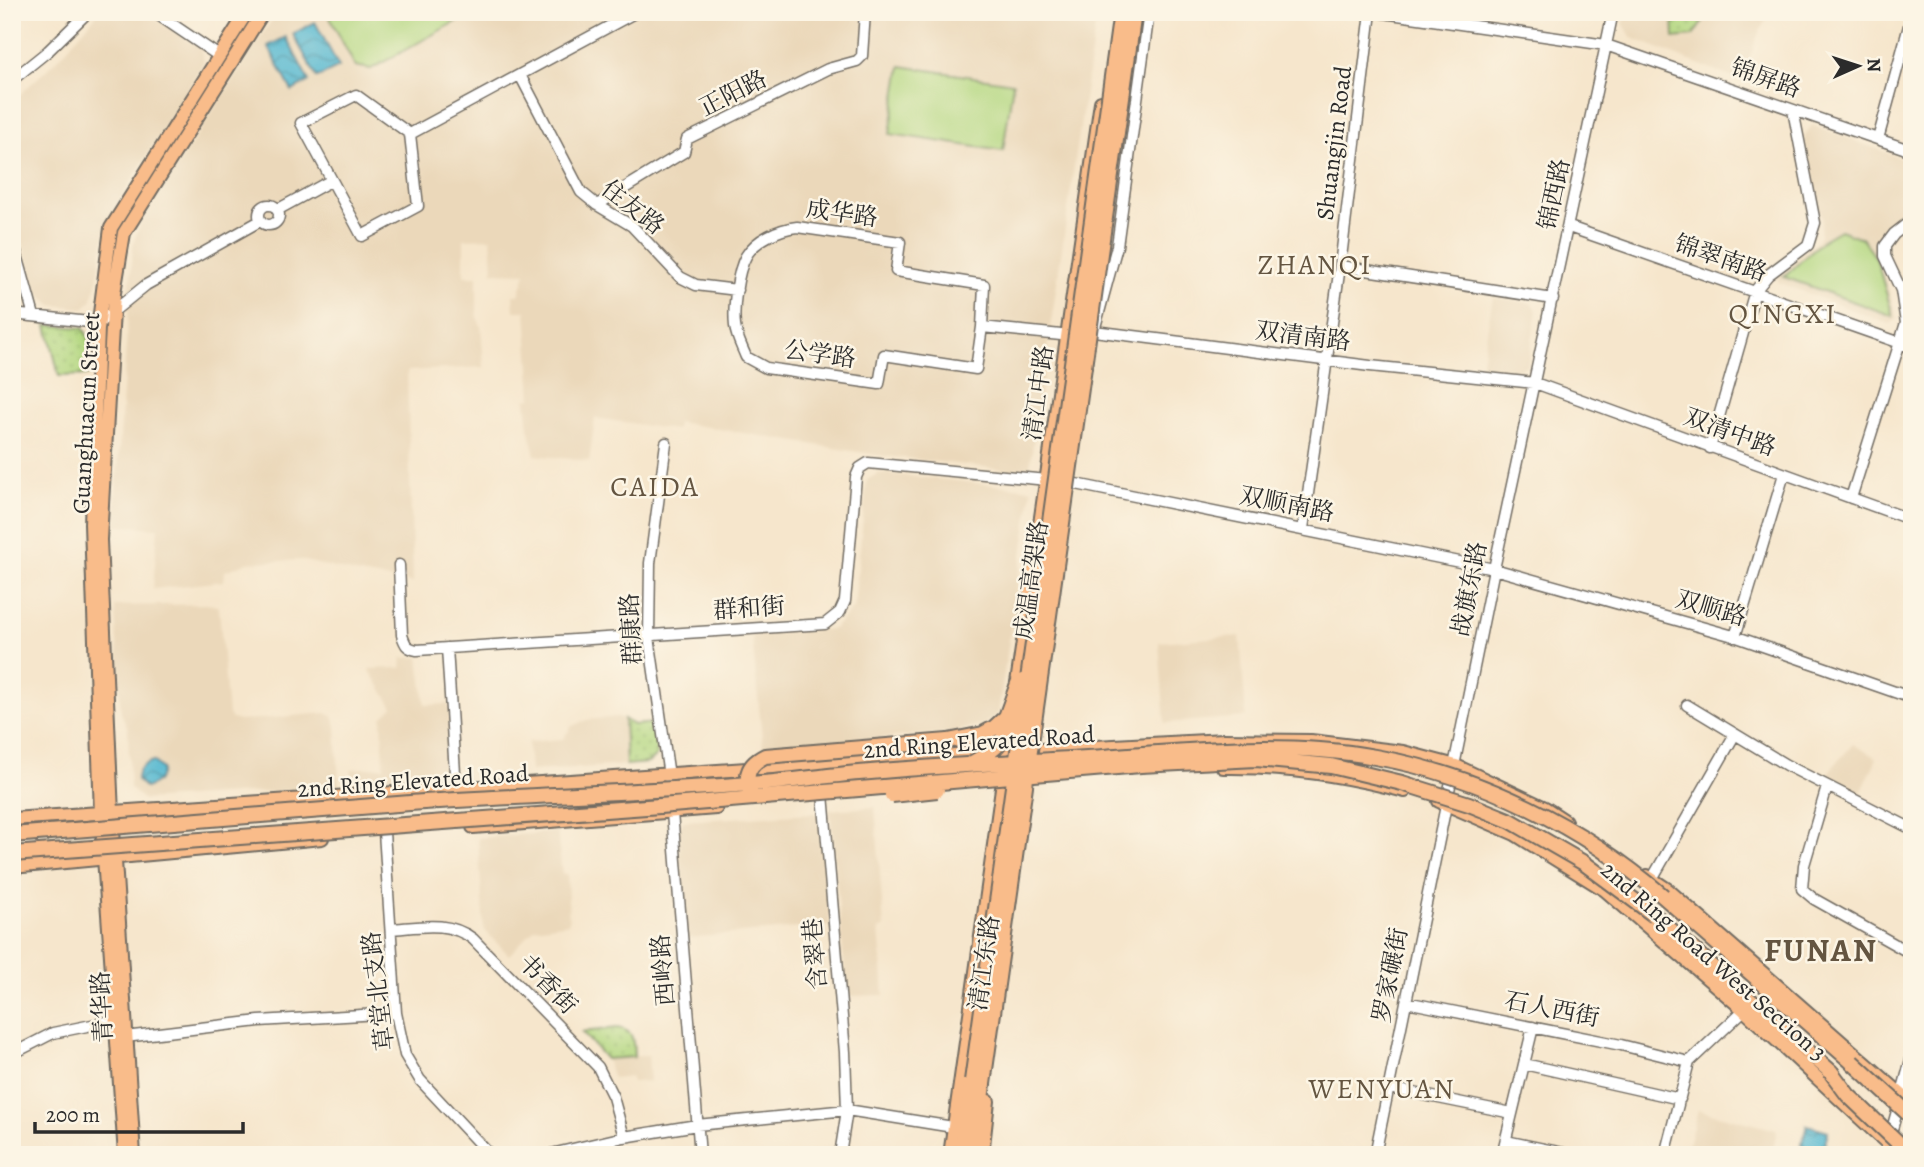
<svg xmlns="http://www.w3.org/2000/svg" width="1924" height="1167" font-family="Alegreya,'Noto Serif SC',serif">
<defs>
<pattern id="green-dots" width="8" height="8" patternUnits="userSpaceOnUse" patternTransform="scale(1.75)"><rect width="8" height="8" fill="#b3d780"/><path d="M2 2h.1M6 6h.1" fill="none" stroke="#9ab96f" stroke-width="1.8" stroke-linecap="round"/></pattern>
<pattern id="water-waves" width="16" height="10" patternUnits="userSpaceOnUse" patternTransform="scale(1.75)"><rect width="16" height="10" fill="#52b7d0"/><path d="M0 5q4-4 8 0t8 0" fill="none" stroke="#4495a9"/></pattern>
</defs>
<rect width="100%" height="100%" fill="#fcf5e5"/>
<filter id="ink" filterUnits="userSpaceOnUse"><feTurbulence type="fractalNoise" baseFrequency=".0143" numOctaves="2"/><feDisplacementMap in="SourceGraphic" scale="14" xChannelSelector="R" yChannelSelector="G"/><feConvolveMatrix kernelMatrix="1 2 1 2 8 2 1 2 1" color-interpolation-filters="sRGB"/></filter>
<filter id="wash" filterUnits="userSpaceOnUse"><feTurbulence type="fractalNoise" baseFrequency=".00686" numOctaves="4" result="noise"/><feDisplacementMap in="SourceGraphic" scale="28" xChannelSelector="R" yChannelSelector="G"/><feGaussianBlur stdDeviation="1.57" result="paint"/><feColorMatrix in="noise" values="0 0 0 0 0 0 0 0 0 0 0 0 0 0 0 0 0 1.4 0 .05"/><feComposite in="paint" operator="in"/></filter>
<g filter="url(#wash)">
<rect width="100%" height="100%" fill="#f6e6cc"/>
<!-- built -->
<path fill="#ebd8ba" d="M99,12H144L201,48L204,62L112,213L104,237L96,287L91,301L84,308L52,305L35,291L12,204V102L60,57Z
M277,12H1097L1029,472L877,455L677,422L676,430L595,418L589,461L535,455L529,429L526,399L532,398L526,311H514L513,295H519L526,273L493,272L491,238L464,239V276H477V317L481,327L484,367L407,371L413,583L360,574L301,560L248,562L225,571L224,581L153,589L158,528L114,525L133,244L141,222Z
M1626,12H1770L1757,37L1741,81L1632,38L1623,23Z
M1812,125L1912,162V213L1879,241L1876,251L1898,319L1890,324L1778,282L1777,274L1815,243L1820,235L1822,219L1813,187L1804,137Z
M1493,297L1531,303L1537,310L1528,364L1517,372L1481,367Z
M879,473L1032,489L998,713L984,724L953,732L763,748L752,635L833,629L854,607L867,480Z
M208,604L217,606L219,609L228,714L231,719L240,721L326,713L333,716L336,726L339,787L144,800L130,788L128,728L121,713L115,606Z
M1240,636L1246,717L1165,723L1159,642Z
M419,657L425,705L449,704L452,774L449,779L352,785L351,769L384,767L382,717L393,707L369,669L401,668L402,658Z
M617,717L624,719L626,765L530,771L528,742L563,739L572,726L587,720Z
M1853,744L1877,758L1861,793L1826,775Z
M875,807L884,928L879,929L884,995L847,996L830,810Z
M814,813L822,818L830,925L687,938L678,828L684,821Z
M557,832L562,874H567L569,923L535,928L509,955L484,930L478,838Z
M648,1055L650,1081L632,1082L630,1076L613,1078L606,1059Z
M1698,1110L1777,1130L1772,1155H1685Z"/>
<!-- green -->
<path fill="url(#green-dots)" stroke="#6f8156" stroke-width="2" d="M1673,12H1688L1703,21L1693,36L1674,38Z
M47,325L83,328L90,340L88,375L59,376Z
M624,719L633,725L654,723L657,755L648,763L626,765Z
M617,1028C635,1030 633,1041 634,1057L606,1059L582,1032Z"/>
<!-- pitch -->
<path fill="#b3d780" stroke="#6f8156" stroke-width="2" d="M327,12H473L371,69L355,66Z
M901,66L1013,83L1003,151L890,134Z
M1840,230L1862,238L1876,258L1893,316L1784,277L1823,240Z"/>
<!-- water -->
<path fill="url(#water-waves)" stroke="#3e717e" stroke-width="2" d="M315,22L339,67L317,78L293,34Z
M286,37L309,81L292,91L268,46Z
M153,761L162,769C161,779 155,785 145,788L137,780C137,769 143,764 153,761Z
M1807,1125L1828,1131L1822,1155H1799Z"/>
</g>
<g filter="url(#ink)">
<g fill="none" stroke-linecap="round" stroke-linejoin="round">
<!-- minor casing -->
<g stroke="#726c63" stroke-width="13">
<path id="minor" d="M154,12L219,56
M1084,12L1114,16
M1377,12L1606,45L1912,151
M520,75L581,192L597,205L632,226L680,277L696,285L737,290
M12,80L48,51L88,12
M356,95L410,134L418,206L362,236L301,123Z
M410,134L636,12
M1878,139L1912,15
M259 215a10 10 0 1 1 20 0a10 10 0 1 1-20 0Z
M597,205L684,152L687,139L828,69L857,61L862,56L865,12
M277,210L332,180
M797,227L900,242L896,271L984,285L982,327L976,369L884,355L879,384L766,368L746,357C742,347 736,336 735,326C733,308 737,272 746,256C756,239 779,229 797,227Z
M1569,227L1912,347
M12,237L34,316
M1340,266L1553,299
M12,314L99,323L146,285L260,221
M982,327L1071,336
M1095,327L1117,246L1149,12
M1086,333L1094,331L1370,366L1535,383L1912,520
M666,443L650,563L649,637L669,776L700,1155
M1710,448L1755,291L1768,275L1808,245L1815,223L1793,110
M1071,483L1494,569L1737,637L1912,698
M1851,498L1906,323L1901,290L1885,256V246L1894,234L1912,220
M1303,529L1340,266L1371,12
M399,565L402,635C405,644 406,648 417,650L825,624L840,612L845,601L856,477L860,468L868,463L1047,480
M1735,637L1784,474
M447,648L456,789
M1687,705L1786,765L1912,829
M1827,787L1804,865L1802,889L1814,899L1912,954
M823,794L845,1052L847,1110L840,1155
M384,832L396,1013L405,1055L420,1080L490,1155
M1652,879L1735,734
M391,929C420,927 448,920 473,939L598,1067L613,1097L624,1137
M1406,1002L1621,1045L1689,1062
M125,1037L259,1021L396,1013
M12,1054L53,1033L121,1019
M1524,1064L1680,1099
M1389,1088L1512,1113
M1506,1141L1573,1155
M547,1155L624,1137L697,1125L847,1110L953,1127
M1375,1155L1494,569L1613,12
M1502,1155L1533,1027
M1665,1155L1689,1062L1744,1010
M1885,1155L1912,1056"/>
</g>
<!-- major casing -->
<g stroke="#726c63" stroke-width="16">
<path id="major" d="M1016,690L1101,102
M1223,767C1284,766 1345,775 1405,791
M1439,801L1515,834L1605,890L1744,1010L1900,1155
M12,819L965,754L1224,740L1311,741L1403,752L1456,766L1545,808L1565,821
M473,827L716,808
M12,867L322,838
M1647,876L1668,890L1912,1104
M125,1155L101,815L91,524L98,329L111,228L247,12
M134,1155L112,814L100,540L114,293L124,233L263,12
M950,1155L1005,767
M982,1155L988,1101"/>
</g>
<!-- highway casing -->
<g stroke="#726c63" stroke-width="18">
<path id="highway" d="M1663,896L1852,1062
M1654,915L1831,1072
M961,1155L972,1081
M974,1155L983,1084"/>
</g>
<!-- minor -->
<use href="#minor" stroke="#fff" stroke-width="10"/>
<!-- major -->
<use href="#major" stroke="#f9bc8a" stroke-width="12"/>
<!-- highway -->
<use href="#highway" stroke="#f9bc8a" stroke-width="14"/>
<!-- highway-bridge casing -->
<g stroke="#726c63" stroke-width="18" stroke-linecap="butt">
<path id="highway-bridge" d="M972,763C996,751 1010,736 1016,708
M750,791C744,774 749,764 765,756L948,741L983,734L994,728L1006,717L1019,681
M892,795L937,790
M12,835C145,825 277,813 410,803C523,795 636,793 749,784C786,782 822,776 859,773C940,765 1023,762 1104,757C1194,750 1287,741 1375,757C1479,775 1583,827 1663,896
M12,854L660,806L1141,765L1256,759L1331,766L1402,783L1469,804L1511,821L1584,863L1654,915
M1852,1062L1912,1117
M1831,1072L1848,1095L1911,1155
M972,1081L1121,12
M983,1084L1134,12"/>
</g>
<!-- highway-bridge -->
<use href="#highway-bridge" stroke="#f9bc8a" stroke-width="14"/>
</g>
</g>
<g text-anchor="middle" dominant-baseline="central" stroke-width="5" stroke-linejoin="round" paint-order="stroke">
<!-- street labels -->
<g font-size="24" fill="#2b2b2b" stroke="#fcf5e5">
<text transform="translate(1766 78) rotate(19)">锦屏路</text>
<text transform="translate(733 93) rotate(-27)">正阳路</text>
<text transform="translate(1334 143) rotate(-83)">Shuangjin Road</text>
<text transform="translate(1554 194) rotate(-78)">锦西路</text>
<text transform="translate(633 207) rotate(38)">住友路</text>
<text transform="translate(842 213) rotate(8)">成华路</text>
<text transform="translate(1721 258) rotate(19)">锦翠南路</text>
<text transform="translate(1303 336) rotate(7)">双清南路</text>
<text transform="translate(820 354) rotate(8)">公学路</text>
<text transform="translate(1038 393) rotate(-82)">清江中路</text>
<text transform="translate(86 413) rotate(-87)">Guanghuacun Street</text>
<text transform="translate(1730 432) rotate(20)">双清中路</text>
<text transform="translate(1287 504) rotate(11)">双顺南路</text>
<text transform="translate(1031 580) rotate(-82)">成温高架路</text>
<text transform="translate(1469 589) rotate(-79)">战旗东路</text>
<text transform="translate(749 608) rotate(-4)">群和街</text>
<text transform="translate(1711 608) rotate(16)">双顺路</text>
<text transform="translate(631 629) rotate(-93)">群康路</text>
<text transform="translate(979 742) rotate(-4)">2nd Ring Elevated Road</text>
<text transform="translate(413 781) rotate(-4)">2nd Ring Elevated Road</text>
<text transform="translate(815 954) rotate(-95)">含翠巷</text>
<text transform="translate(1714 961) rotate(41)">2nd Ring Road West Section 3</text>
<text transform="translate(984 963) rotate(-82)">清江东路</text>
<text transform="translate(663 970) rotate(-95)">西岭路</text>
<text transform="translate(1390 975) rotate(-79)">罗家碾街</text>
<text transform="translate(548 984) rotate(46)">书香街</text>
<text transform="translate(378 991) rotate(-97)">草堂北支路</text>
<text transform="translate(102 1007) rotate(-93)">青华路</text>
<text transform="translate(1552 1009) rotate(11)">石人西街</text>
</g>
<!-- quarter labels -->
<g font-size="28" letter-spacing="2" fill="#645541" stroke="#fcf5e5">
<text x="1315" y="265">ZHANQI</text>
<text x="1783" y="314">QINGXI</text>
<text x="655" y="487">CAIDA</text>
<text x="1382" y="1089">WENYUAN</text>
</g>
<!-- district labels -->
<g font-size="32" font-weight="bold" letter-spacing="2" fill="#645541" stroke="#fcf5e5">
<text x="1821" y="950">FUNAN</text>
</g>
</g>
<!-- margin -->
<rect width="1924" height="1167" fill="none" stroke="#fcf5e5" stroke-width="42"/>
<!-- north arrow -->
<g transform="translate(1858 66) rotate(87)" stroke="#fcf5e5" stroke-width="5" paint-order="stroke">
<path d="M0-5L12 26L0 18L-12 26Z" fill="#2b2b2b"/>
<text y="-10" font-size="19" font-weight="bold" text-anchor="middle" fill="#2b2b2b">N</text>
</g>
<!-- scale -->
<path d="M35 1122v10h208v-10" fill="none" stroke="#2b2b2b" stroke-width="3.5"/>
<text x="46" y="1122" font-size="21" fill="#2b2b2b" stroke="#fcf5e5" stroke-width="5" paint-order="stroke">200 m</text>
</svg>
